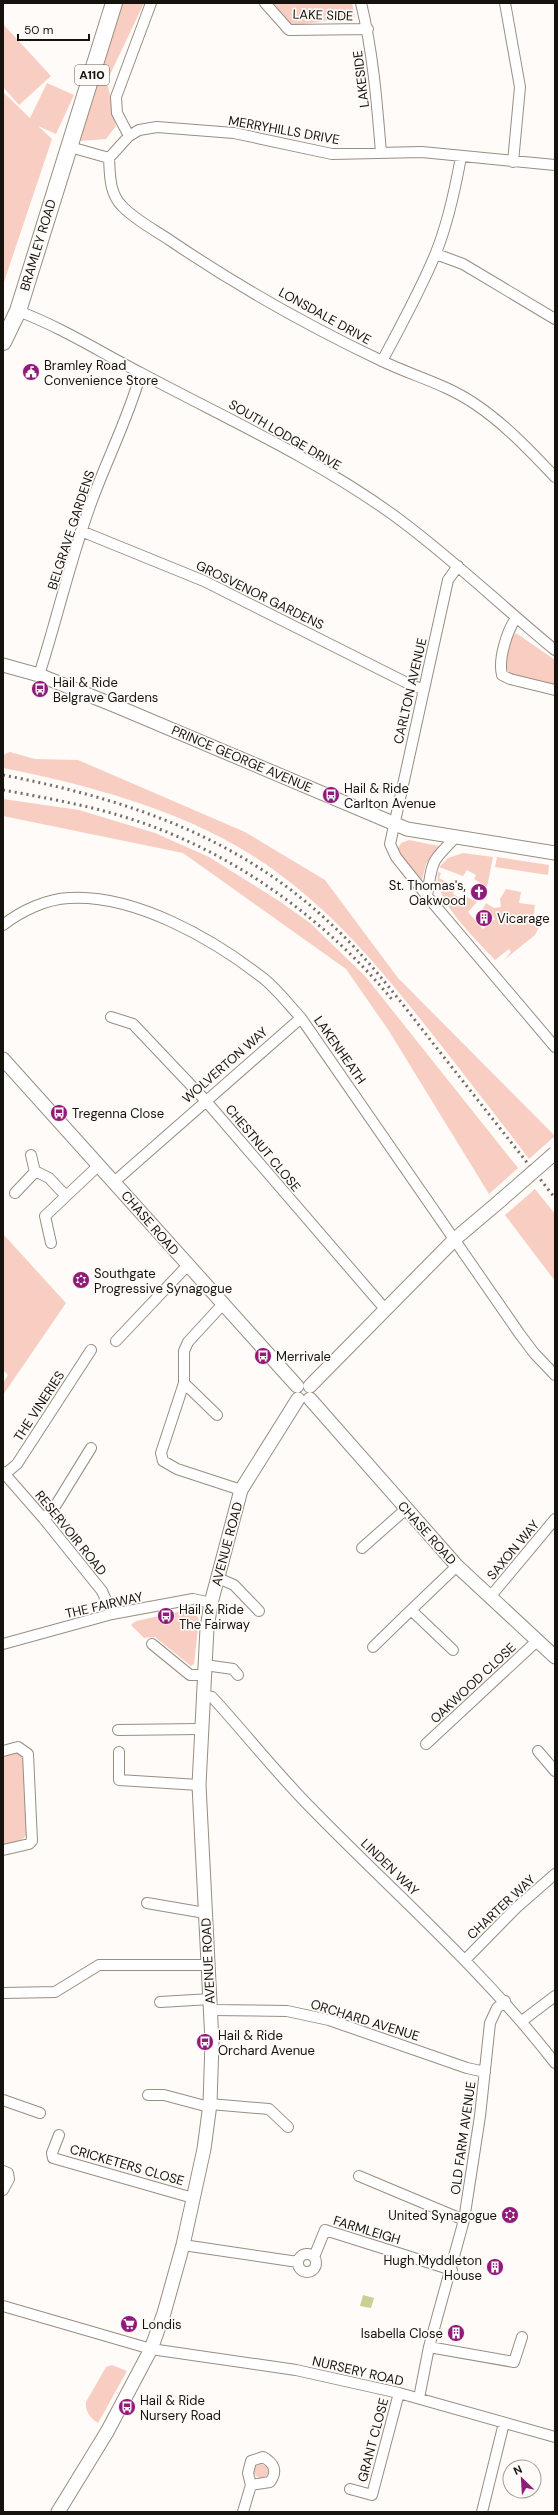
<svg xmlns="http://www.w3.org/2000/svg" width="558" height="2515" font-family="'DM Sans',sans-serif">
<rect width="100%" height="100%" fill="#fefbf8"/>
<!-- green -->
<path fill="#f8cec3" d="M117,3H144L107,81L116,126L106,139L80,141Z
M269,3H352L355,17L290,26Z
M3,24L51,76L19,105L3,87Z
M47,83L74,95L56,134L38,126L52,139L3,285V92L30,118Z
M516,633L555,660V686L511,676C502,666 506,642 516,633Z
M10,752L35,759L78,760L245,832L325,880L398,978L555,1136L529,1159C499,1119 468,1080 437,1040C381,969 328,903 250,854C178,809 85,784 3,768V755Z
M3,799L79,810L155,833L209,857L282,903L310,923L365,976L518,1168L489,1194L389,1031L346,969L183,853L3,816Z
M409,840L439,846L426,864L422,880L397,850L401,843Z
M463,853L493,857L487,887L474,879L476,875L467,870L463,876L439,867L448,858Z
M497,857L549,865L548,875L495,867Z
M438,872L441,873L439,878L456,887L453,894L463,900L465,896L477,902L468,912L483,929L495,919L491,914L488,917L482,910L486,903L494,908L501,907L500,899L506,889L521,892L519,903L535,905L533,920L542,921L535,935L504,960L511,952L509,949L495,960C477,940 432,899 438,872Z
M535,1189L555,1214V1281L505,1215Z
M3,1234L66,1303L3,1395V1383L8,1375L3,1370Z
M187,1610L195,1612L199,1620L194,1664L191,1666L155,1637L144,1638L131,1625L136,1621Z
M11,1752L19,1753L24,1760L29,1830C24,1842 15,1844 3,1846V1756Z
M112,2365L127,2371L98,2423C90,2418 85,2411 86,2402L106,2367Z
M254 2471a7 7 0 1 1 14 0a7 7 0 1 1-14 0Z"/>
<!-- water -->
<path fill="#cccf93" d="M363,2295L374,2298L371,2308L360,2306Z"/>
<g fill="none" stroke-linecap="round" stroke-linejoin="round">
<!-- minor casing -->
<g stroke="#998e80" stroke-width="12">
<path id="minor" d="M265,3L289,30L368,29
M361,3C373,52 377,103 381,153
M505,3L520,87L513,162
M129,136L117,113L116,97L151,3
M70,147L109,158L129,136L139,130L157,127L234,133L332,154L422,152L555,165
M109,158C110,174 109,193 122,206C135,220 155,230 171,241C236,285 310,327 382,361C413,376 446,384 475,404C505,424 530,451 555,477
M436,254L463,264L555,319
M18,311C61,327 100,352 141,373C225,418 314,458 392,514C450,556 500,605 555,650
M382,361C401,326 420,291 435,255C448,224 455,190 461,157
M81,531L204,581L413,686L423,689
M458,566L448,580L390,844L396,857L427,896L555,1047
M516,618C507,631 498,659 502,675L510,679L555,690
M39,675C57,619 70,561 90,506C106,461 128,419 141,373
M427,896C433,861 429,864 455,838
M3,925C21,911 46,899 69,898C135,894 213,939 263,978C277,989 289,1005 301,1018L519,1333L534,1353L555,1375
M111,1017L133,1024L205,1100L385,1309
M31,1155L35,1172
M114,1182L301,1018
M15,1193L33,1174L37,1172L49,1178L66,1196
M51,1243L45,1216L98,1166
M116,1341L187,1266
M184,1383L161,1453L163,1461L177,1469L241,1490
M217,1415L184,1383V1351L188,1342L223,1304
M3,1472L44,1519L102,1591L112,1614
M5,1474L17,1464L91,1350
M44,1519L54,1508L91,1448
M362,1548L406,1509
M218,1578L234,1585L259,1611
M490,1597L555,1519
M3,1644L112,1614L193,1599L211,1603
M152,1644L190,1675H203
M373,1647L411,1610
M453,1650L411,1610L457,1566
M205,1665L233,1669L238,1675
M202,1695L212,1697C246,1734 277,1774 313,1810C395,1894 483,1970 555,2063
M118,1730L200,1729
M426,1744L538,1640
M3,1751L18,1747L28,1754L32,1841L29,1844L3,1850
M538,1751L555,1771
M119,1752V1780L199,1785
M147,1903L205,1913
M466,1959L516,1908L555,1874
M3,1993L55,1992L99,1965H208
M160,2002L211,1999
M211,2010L287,2011L329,2020L467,2068L485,2072
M522,2021L555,1996
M148,2095H164L209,2107
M3,2100L40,2113
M210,2104L269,2109L288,2127
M59,2135L52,2153L53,2158L193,2198
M3,2171L8,2173L9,2179L3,2190
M359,2176L464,2220
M183,2245L298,2262
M298 2263a9 9 0 1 1 18 0a9 9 0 1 1-18 0Z
M314,2257L325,2230L452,2270
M3,2306L151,2349L296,2370L399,2393L555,2437
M429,2347L514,2362L522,2337
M419,2398L429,2347L464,2220L480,2116L490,2023L497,2008L505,2001
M350,2489L372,2495L399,2393
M243,2512L251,2485L248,2473L251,2461L263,2457C274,2463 278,2471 270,2482L251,2485
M482,2512L504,2423"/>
</g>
<!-- tertiary casing -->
<g stroke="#998e80" stroke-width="15">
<path id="tertiary" d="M3,665L39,675L116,706L407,829L555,853
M3,1059L297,1386
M310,1386L455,1239L501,1200
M310,1399L457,1566L555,1657
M58,2512L107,2432L151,2349L164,2313L183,2245L204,2149L210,2104L212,2042L199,1785L207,1628L211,1603L241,1490L298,1399"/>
</g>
<!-- primary casing -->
<g stroke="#998e80" stroke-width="18">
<path id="primary" d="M3,342L18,311L114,3"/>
</g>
<!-- minor -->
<use href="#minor" stroke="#fff" stroke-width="10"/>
<!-- tertiary -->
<use href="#tertiary" stroke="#fff" stroke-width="13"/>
<!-- primary -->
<use href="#primary" stroke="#fff" stroke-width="16"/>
<!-- rail -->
<path stroke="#726e6a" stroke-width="3" stroke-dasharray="2 4" stroke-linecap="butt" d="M3,775C126,799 238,836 331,924C369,959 400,1001 432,1042C473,1094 514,1146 555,1198
M3,790C41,797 81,804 118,815C225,846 324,916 394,1002"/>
<!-- tertiary-bridge casing -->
<g stroke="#998e80" stroke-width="15" stroke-linecap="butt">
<path id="tertiary-bridge" d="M501,1200L555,1153"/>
</g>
<!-- tertiary-bridge -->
<use href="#tertiary-bridge" stroke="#fff" stroke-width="13"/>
</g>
<!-- icons -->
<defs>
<g id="civic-disc" transform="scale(0.9)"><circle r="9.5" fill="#911b79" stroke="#fefbf8"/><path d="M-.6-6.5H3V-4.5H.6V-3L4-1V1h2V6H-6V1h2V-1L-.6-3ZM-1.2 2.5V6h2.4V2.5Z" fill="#fff"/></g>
<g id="bus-disc" transform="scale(0.9)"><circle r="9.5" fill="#911b79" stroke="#fefbf8"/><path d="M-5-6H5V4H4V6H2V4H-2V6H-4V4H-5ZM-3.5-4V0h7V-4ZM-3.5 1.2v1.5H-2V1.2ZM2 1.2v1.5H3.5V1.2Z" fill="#fff"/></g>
<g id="church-disc" transform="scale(0.9)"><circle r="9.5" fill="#911b79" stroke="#fefbf8"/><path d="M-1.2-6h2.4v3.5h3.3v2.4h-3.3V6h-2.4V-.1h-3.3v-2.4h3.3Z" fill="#fff"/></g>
<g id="building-disc" transform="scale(0.9)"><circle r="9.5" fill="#911b79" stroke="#fefbf8"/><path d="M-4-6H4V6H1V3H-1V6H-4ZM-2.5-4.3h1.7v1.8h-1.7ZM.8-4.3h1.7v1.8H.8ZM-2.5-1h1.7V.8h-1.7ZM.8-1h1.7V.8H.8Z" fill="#fff"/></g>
<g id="synagogue-disc" transform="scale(0.9)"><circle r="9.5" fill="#911b79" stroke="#fefbf8"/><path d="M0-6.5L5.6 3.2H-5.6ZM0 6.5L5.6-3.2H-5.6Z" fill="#fff"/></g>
<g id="supermarket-disc" transform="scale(0.9)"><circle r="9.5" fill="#911b79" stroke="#fefbf8"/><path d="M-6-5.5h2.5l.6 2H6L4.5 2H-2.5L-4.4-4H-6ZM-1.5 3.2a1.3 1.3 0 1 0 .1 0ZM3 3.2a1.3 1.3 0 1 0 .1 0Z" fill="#fff"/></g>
</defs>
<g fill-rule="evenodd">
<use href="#civic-disc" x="31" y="372"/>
<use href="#bus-disc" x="40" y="689"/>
<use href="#bus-disc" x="331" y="795"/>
<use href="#church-disc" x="479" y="892"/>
<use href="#building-disc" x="484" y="918"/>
<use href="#bus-disc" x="59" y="1113"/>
<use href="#synagogue-disc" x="81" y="1280"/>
<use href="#bus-disc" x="263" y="1356"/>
<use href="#bus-disc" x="166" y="1616"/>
<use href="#bus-disc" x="205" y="2042"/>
<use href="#synagogue-disc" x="510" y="2215"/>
<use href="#building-disc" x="495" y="2267"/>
<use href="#supermarket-disc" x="129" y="2324"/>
<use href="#building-disc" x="456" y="2333"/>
<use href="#bus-disc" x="127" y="2407"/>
</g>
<g text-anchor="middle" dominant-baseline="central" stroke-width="3.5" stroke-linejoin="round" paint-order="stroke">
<!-- shield labels -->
<rect fill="#fefbf8" stroke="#5c5854" stroke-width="1" x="75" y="65" width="34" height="20" rx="3"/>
<g font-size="12" font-weight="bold" fill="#16120d">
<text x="92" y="75">A110</text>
</g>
<!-- street labels -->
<g font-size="13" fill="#16120d" stroke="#fefbf8">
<text transform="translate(323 15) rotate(2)">LAKE SIDE</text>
<text transform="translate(361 79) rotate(-97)">LAKESIDE</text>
<text transform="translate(284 130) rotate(10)">MERRYHILLS DRIVE</text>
<text transform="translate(38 245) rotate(-73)">BRAMLEY ROAD</text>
<text transform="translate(325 316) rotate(29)">LONSDALE DRIVE</text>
<text transform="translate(285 435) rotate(30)">SOUTH LODGE DRIVE</text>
<text transform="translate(71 530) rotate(-72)">BELGRAVE GARDENS</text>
<text transform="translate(260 595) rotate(26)">GROSVENOR GARDENS</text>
<text transform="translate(410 691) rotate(-77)">CARLTON AVENUE</text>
<text transform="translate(242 759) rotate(23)">PRINCE GEORGE AVENUE</text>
<text transform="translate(340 1050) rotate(55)">LAKENHEATH</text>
<text transform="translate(225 1065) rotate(-41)">WOLVERTON WAY</text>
<text transform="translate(263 1148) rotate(50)">CHESTNUT CLOSE</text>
<text transform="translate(150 1223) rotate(49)">CHASE ROAD</text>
<text transform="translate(39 1406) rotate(-57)">THE VINERIES</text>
<text transform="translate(71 1533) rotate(51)">RESERVOIR ROAD</text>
<text transform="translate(427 1533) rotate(48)">CHASE ROAD</text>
<text transform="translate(227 1544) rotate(-75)">AVENUE ROAD</text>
<text transform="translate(513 1550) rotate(-50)">SAXON WAY</text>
<text transform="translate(104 1605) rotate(-13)">THE FAIRWAY</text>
<text transform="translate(473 1683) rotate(-43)">OAKWOOD CLOSE</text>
<text transform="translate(390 1867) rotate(44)">LINDEN WAY</text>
<text transform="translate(501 1907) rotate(-43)">CHARTER WAY</text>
<text transform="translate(208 1961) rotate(-93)">AVENUE ROAD</text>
<text transform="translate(365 2020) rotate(17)">ORCHARD AVENUE</text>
<text transform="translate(463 2138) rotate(-82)">OLD FARM AVENUE</text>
<text transform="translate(127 2165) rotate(16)">CRICKETERS CLOSE</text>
<text transform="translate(367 2230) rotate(17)">FARMLEIGH</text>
<text transform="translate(358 2371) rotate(13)">NURSERY ROAD</text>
<text transform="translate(373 2440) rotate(-75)">GRANT CLOSE</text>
</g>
<!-- poi labels -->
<g font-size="13" fill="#16120d" stroke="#fefbf8" text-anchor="start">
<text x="44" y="365">Bramley Road<tspan x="44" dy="15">Convenience Store</tspan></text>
<text x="53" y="682">Hail &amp; Ride<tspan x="53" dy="15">Belgrave Gardens</tspan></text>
<text x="344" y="788">Hail &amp; Ride<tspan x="344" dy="15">Carlton Avenue</tspan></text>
<text x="466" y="885" text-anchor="end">St. Thomas's,<tspan x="466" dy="15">Oakwood</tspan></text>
<text x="497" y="918">Vicarage</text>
<text x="72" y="1113">Tregenna Close</text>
<text x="94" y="1273">Southgate<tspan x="94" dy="15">Progressive Synagogue</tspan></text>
<text x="276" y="1356">Merrivale</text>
<text x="179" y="1609">Hail &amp; Ride<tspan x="179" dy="15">The Fairway</tspan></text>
<text x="218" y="2035">Hail &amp; Ride<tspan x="218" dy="15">Orchard Avenue</tspan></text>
<text x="497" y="2215" text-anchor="end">United Synagogue</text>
<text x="482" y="2260" text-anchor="end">Hugh Myddleton<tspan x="482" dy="15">House</tspan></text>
<text x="142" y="2324">Londis</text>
<text x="443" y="2333" text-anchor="end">Isabella Close</text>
<text x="140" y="2400">Hail &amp; Ride<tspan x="140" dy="15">Nursery Road</tspan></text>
</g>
</g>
<!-- border -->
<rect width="558" height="2515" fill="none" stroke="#16120d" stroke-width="8"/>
<!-- north arrow -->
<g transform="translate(522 2479) rotate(335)"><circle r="19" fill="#fefbf8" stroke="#a19e9a"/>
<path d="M0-3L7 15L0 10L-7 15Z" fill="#911b79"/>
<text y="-6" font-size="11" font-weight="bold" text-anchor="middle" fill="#16120d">N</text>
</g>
<!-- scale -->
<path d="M18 34v6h71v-6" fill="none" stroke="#16120d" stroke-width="2"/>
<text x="24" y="34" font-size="12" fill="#16120d" stroke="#fefbf8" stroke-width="3" paint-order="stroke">50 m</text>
</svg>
